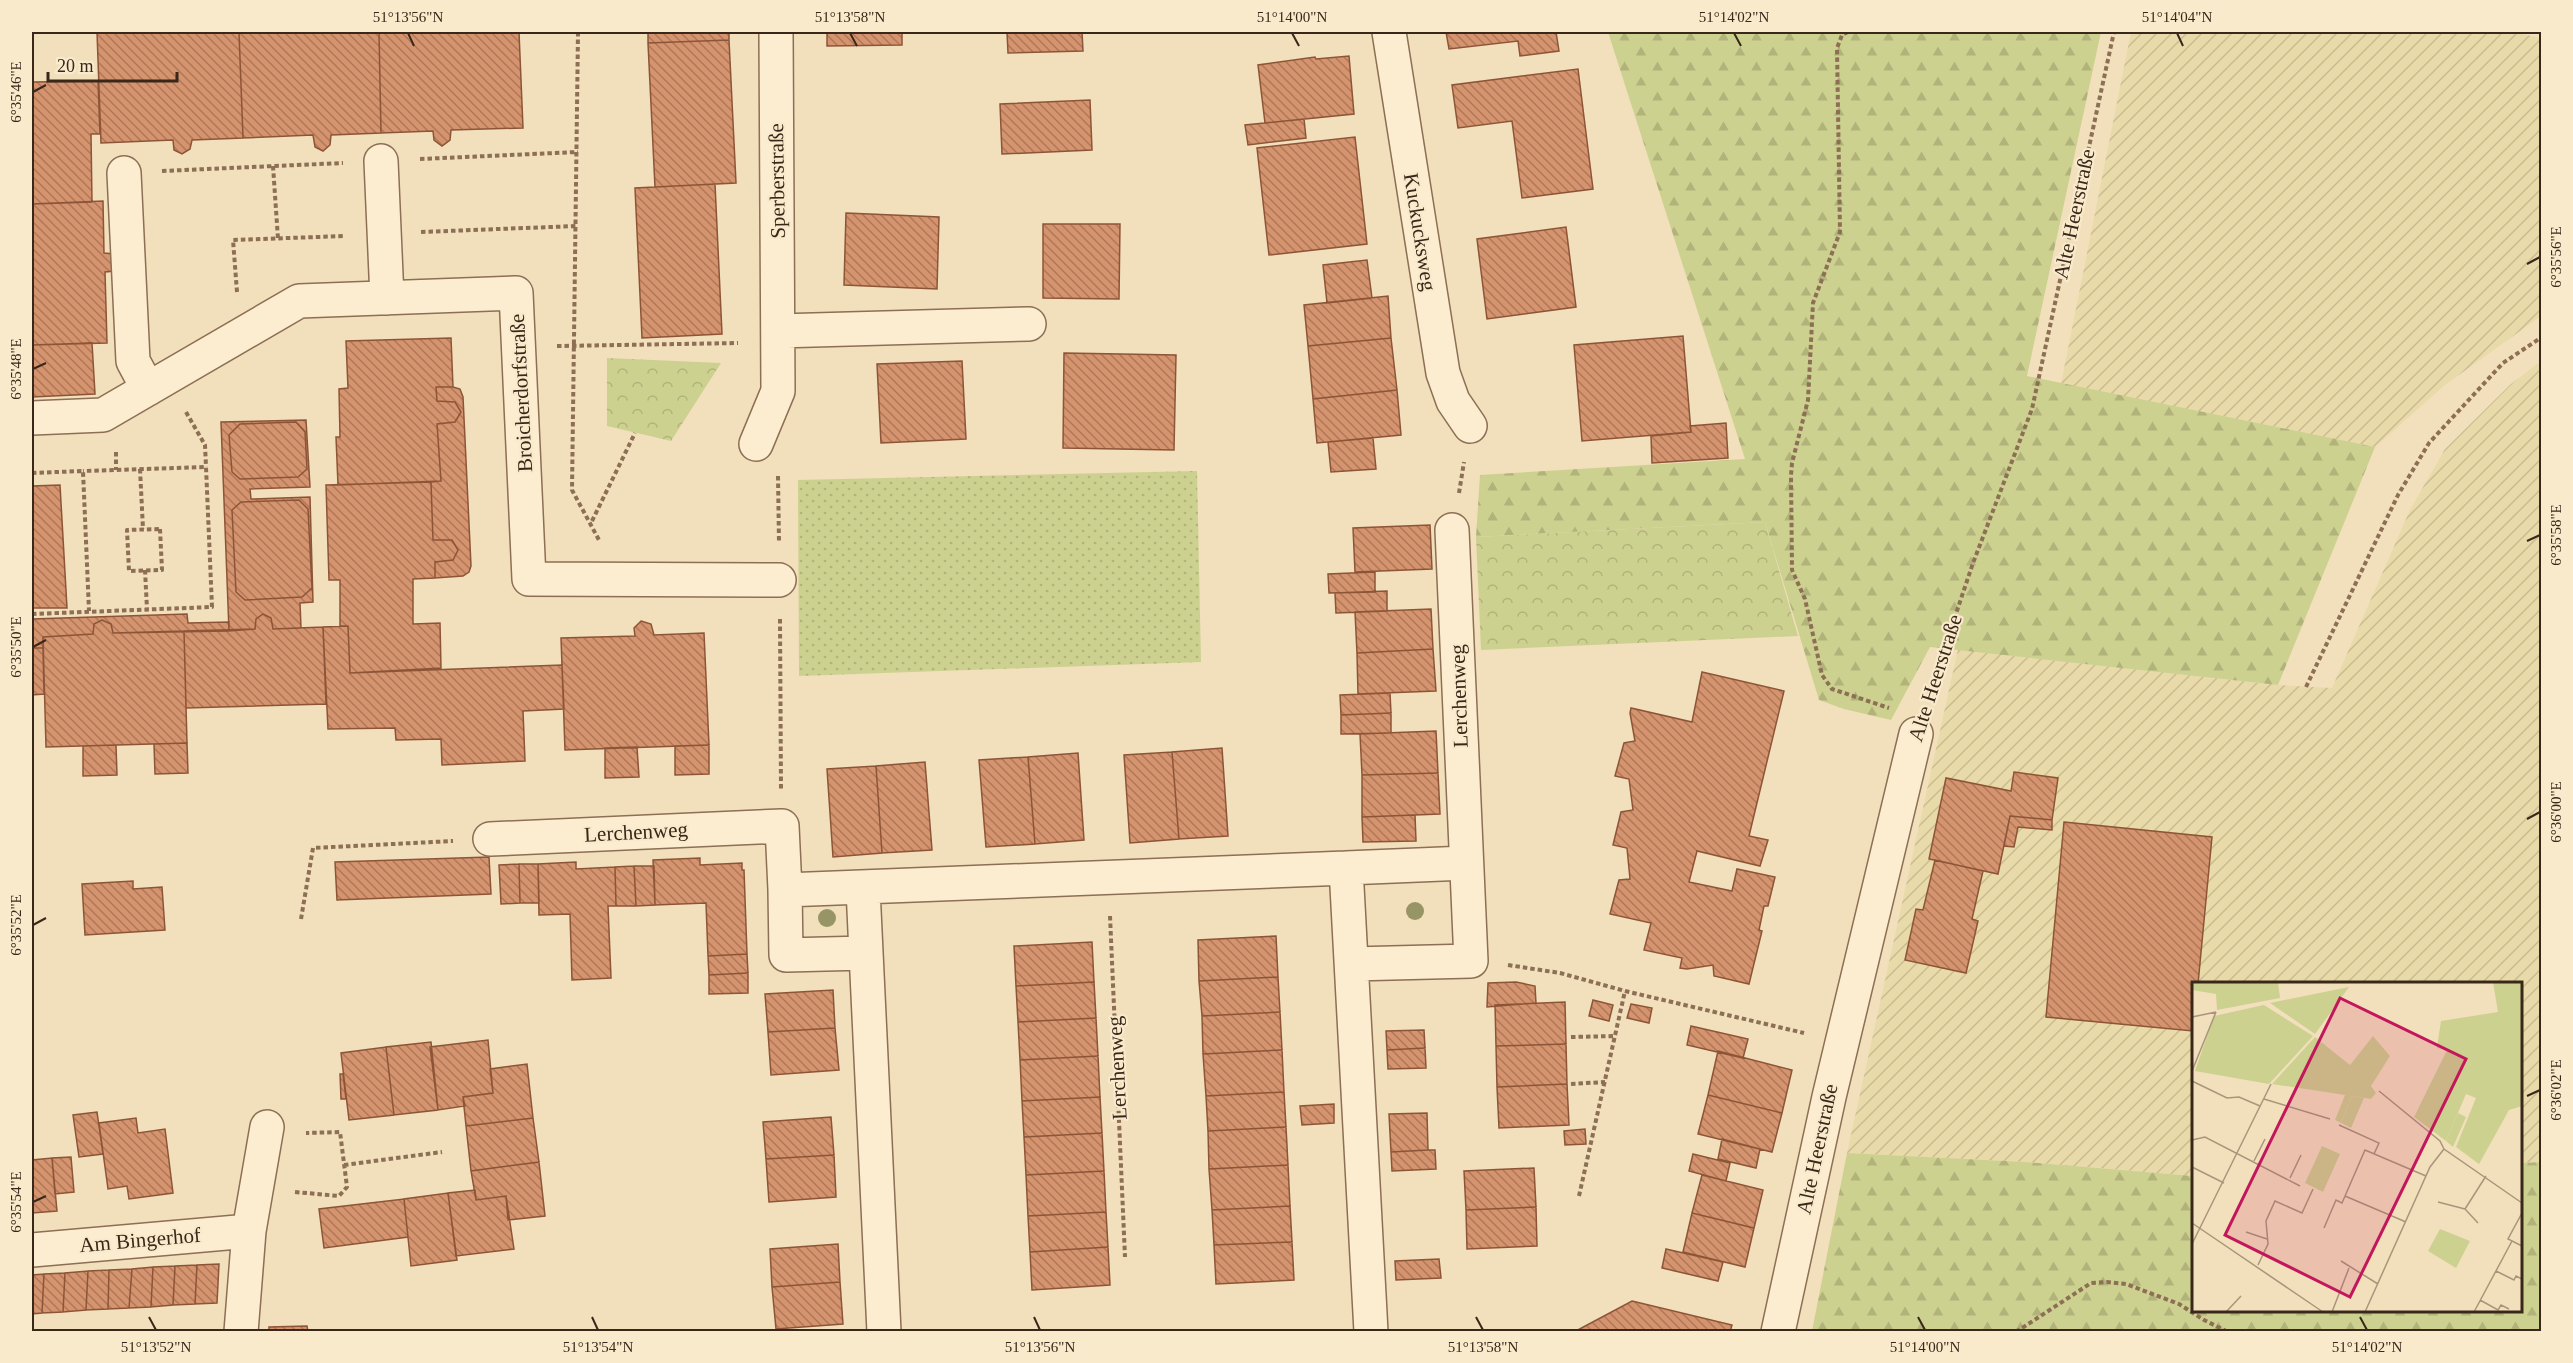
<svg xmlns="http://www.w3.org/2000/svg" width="2573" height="1363" font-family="Georgia,serif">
<defs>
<pattern id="farmland-furrows" width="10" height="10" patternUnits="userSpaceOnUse" patternTransform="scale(1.5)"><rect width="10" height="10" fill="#e9dba9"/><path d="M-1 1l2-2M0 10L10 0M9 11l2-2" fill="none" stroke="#c9bc91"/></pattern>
<pattern id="grass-dots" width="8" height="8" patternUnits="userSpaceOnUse" patternTransform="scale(1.5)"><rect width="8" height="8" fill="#cdd18f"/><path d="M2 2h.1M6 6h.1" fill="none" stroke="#b1b37b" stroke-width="1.8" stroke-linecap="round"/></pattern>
<pattern id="forest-firs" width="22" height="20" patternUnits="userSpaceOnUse" patternTransform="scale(1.5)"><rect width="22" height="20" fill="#cdd18f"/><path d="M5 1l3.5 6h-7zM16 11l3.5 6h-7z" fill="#b1b37b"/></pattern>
<pattern id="park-crowns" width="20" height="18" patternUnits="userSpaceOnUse" patternTransform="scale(1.5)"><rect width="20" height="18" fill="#cdd18f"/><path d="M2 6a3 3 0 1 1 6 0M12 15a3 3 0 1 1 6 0" fill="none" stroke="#b1b37b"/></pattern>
<pattern id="building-back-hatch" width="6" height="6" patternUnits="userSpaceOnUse" patternTransform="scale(1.5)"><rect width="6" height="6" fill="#d5936e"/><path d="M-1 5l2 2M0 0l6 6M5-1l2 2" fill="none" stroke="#ae785a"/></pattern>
</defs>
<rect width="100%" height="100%" fill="#f2dfbc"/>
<!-- farmland -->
<path fill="url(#farmland-furrows)" d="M2131,32H2512L2541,38V316L2445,385L2375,447L2061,384Z
M2541,361V1162L2521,1163L2520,984H2194L2193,1176L2025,1162L1847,1153L1958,649L2278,685L2332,688L2410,510L2445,449L2511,384Z"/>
<!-- grass -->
<path fill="url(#grass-dots)" d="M1197,471L1201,662L799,676L798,480Z"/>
<!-- forest -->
<path fill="url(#forest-firs)" d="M1608,32H2101L2027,376L2375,447L2278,685L1930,647L1891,720L1844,709L1819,700L1765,522L1476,537L1480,475L1745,459Z
M1847,1153L2025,1162L2193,1176L2194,1310H2520L2521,1163L2541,1162V1331H1812Z"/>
<!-- park -->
<path fill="url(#park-crowns)" d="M607,358L721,363L671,441L607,426Z
M1765,522L1798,636L1481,650L1476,537Z"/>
<!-- building -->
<path fill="url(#building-back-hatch)" stroke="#8d5537" stroke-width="1.5" d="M97,32H239L243,138L192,140L190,149L182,154L174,150L173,140L101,143Z
M239,32H379L381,133L331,135L330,145L323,151L315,147L313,135L243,138Z
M379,32H519L523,128L451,130L450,140L442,146L434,140L433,131L381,133Z
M648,32H729V40L648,43Z
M827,32H902V45L827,46Z
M1007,32H1082L1083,51L1008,53Z
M1446,32H1556L1559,51L1520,56L1518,41L1449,49Z
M729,40L736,183L655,187L648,43Z
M1349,56L1354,114L1265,123L1258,65L1315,57L1316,59Z
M1578,69L1593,189L1522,198L1512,121L1458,128L1452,85Z
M98,81L100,134H91L92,202L32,204V82Z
M1090,100L1092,150L1002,154L1000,104Z
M1304,119L1306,138L1248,145L1245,125Z
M1355,137L1367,244L1269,255L1257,148Z
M715,184L722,334L642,338L635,188Z
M103,201L104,253L115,254V271L105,272L107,343L32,345V204Z
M846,213L939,217L937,289L844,285Z
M1043,224H1120L1119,299L1043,298Z
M1566,227L1576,307L1487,319L1477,239Z
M1367,260L1372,298L1327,303L1323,265Z
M1388,296L1391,338L1308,346L1304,305Z
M1683,336L1691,432L1582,441L1574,345Z
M451,338L453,387H436L437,401L455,402L461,412L455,422L437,424L441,481L338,485L336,437H340L339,389L348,388L346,341Z
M1391,338L1397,390L1313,399L1308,346Z
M92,343L95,394L32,397V345Z
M1064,353L1176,355L1174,450L1063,448Z
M962,361L966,439L881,443L877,364Z
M436,387H453L460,389L463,397L471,566L469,572L463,576L435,578V562L453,560L458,550L452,540H433L431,482L441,481L437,424L455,422L461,412L455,402L437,401Z
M1397,390L1401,435L1317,443L1313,399Z
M306,420L310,487L250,489L251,499L310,497L313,602L300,603L301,628L273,629L271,618L263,614L256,619L255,629L229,631L221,422Z
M296,422L305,432L307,469L298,477L240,479L232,472L229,435L240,424Z
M1726,423L1728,458L1652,463L1651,436L1691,432L1690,426Z
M1373,438L1376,469L1331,472L1328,442Z
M431,482L433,540H452L458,550L453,560L435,562V578L413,579V624L440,623L441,668L350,673L348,626H340V580H329L326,485Z
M60,485L67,608H32V486Z
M299,500L308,509L312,588L302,597L245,600L236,592L232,510L241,502Z
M1430,525L1432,569L1355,572L1353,528Z
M1375,572V592L1329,593L1328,574Z
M1387,591V611L1336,613L1335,593Z
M1431,609L1433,649L1357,653L1355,612Z
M187,614L188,623L229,622V631L113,633L111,624L102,620L94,624L93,634L43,637V648H32V619Z
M263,614L271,618L273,629L323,627L326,704L186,708L184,631L255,629L256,619Z
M102,620L111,624L113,633L184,631L187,743L46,747L43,637L93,634L94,624Z
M641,621L651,624L654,635L704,633L709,745L565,750L561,638L635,636L634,628Z
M32,625V648H43L44,694L32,695Z
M348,626L350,673L562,665L564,709L523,711L525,761L442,765L441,739L396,740L395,728L328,729L323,627Z
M1433,649L1436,691L1358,694L1357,653Z
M1702,672L1784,691L1749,836L1768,840L1760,866L1697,851L1689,882L1732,891L1737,869L1775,877L1768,906H1764L1759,930L1762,931L1749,984L1714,976L1713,965L1687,969L1680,968L1682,958L1644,950L1651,923L1610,914L1619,880L1630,879L1627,848L1613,845L1621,812L1633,810L1629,779L1615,776L1624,743L1635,741L1630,713L1631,708L1692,722Z
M1390,693L1391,713L1341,715L1340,695Z
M1391,713V733L1341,734V715Z
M1436,731L1438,773L1362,775L1360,734Z
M187,743L188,773L155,774L154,744Z
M116,745L117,775L83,776V746Z
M709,745V774L675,775V746Z
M637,747L639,777L605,778V748Z
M1222,748L1228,836L1179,839L1172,752Z
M1172,752L1179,839L1130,843L1124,755Z
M1078,753L1084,840L1035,844L1028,757Z
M1028,757L1035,844L986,847L979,760Z
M925,762L932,850L882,853L876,766Z
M876,766L882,853L833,857L827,769Z
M2014,772L2058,778L2052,820L2010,816L1998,874L1929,859L1946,778L2011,791Z
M1438,773L1440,814L1362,817V775Z
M1415,815L1416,841L1363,842L1362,817Z
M2010,816L2052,820V830L2018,827L2014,847L2004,846Z
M2064,822L2212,837L2198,984H2194L2193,1031L2046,1017Z
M489,857L491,894L337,900L335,862Z
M700,858V865L742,863V870H744L747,954L708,956L706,903L655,905L653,860Z
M1935,860L1983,871L1972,919L1978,921L1966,973L1905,960L1916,909L1923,910Z
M576,862V869L615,867L616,906H608L611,978L572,980L570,914L539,915L538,864Z
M519,864L520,903L501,904L499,865Z
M519,864H538L539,903H520Z
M634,866H654L655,905L636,906Z
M634,866L636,906H616L615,867Z
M133,881V889L162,887L165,930L85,935L82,884Z
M1276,936L1278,977L1199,981L1198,940Z
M1092,942L1094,982L1016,986L1014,946Z
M747,954L748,973L709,975L708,956Z
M748,973V993L709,994V975Z
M1278,977L1280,1012L1202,1016L1199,981Z
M1094,982L1096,1018L1018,1022L1016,986Z
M1516,982L1535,986L1536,1003L1487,1007L1488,983Z
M833,990L835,1028L768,1032L765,994Z
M1593,1000L1613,1005L1609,1021L1589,1016Z
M1565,1002L1566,1044L1496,1046L1495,1005Z
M1631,1004L1652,1008L1649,1023L1627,1018Z
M1280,1012L1282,1050L1203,1054L1202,1016Z
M1096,1018L1098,1056L1020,1060L1018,1022Z
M1691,1026L1748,1039L1743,1058L1687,1045Z
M835,1028L839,1070L771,1075L768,1032Z
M1424,1030L1425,1048L1387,1050L1386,1031Z
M488,1040L493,1093L463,1097L465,1106L438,1110L430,1047Z
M431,1042L438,1110L394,1115L386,1047Z
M1566,1044L1567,1084L1497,1087L1496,1046Z
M386,1047L394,1115L349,1120L341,1053Z
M1425,1048L1426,1068L1388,1069L1387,1050Z
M1282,1050L1284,1092L1206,1096L1203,1054Z
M1718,1051L1792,1070L1782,1113L1708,1095Z
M1098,1056L1100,1097L1022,1101L1020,1060Z
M527,1064L533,1118L466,1126L463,1097L493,1093L490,1069Z
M340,1074H343L346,1099H341Z
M1567,1084L1569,1125L1499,1128L1497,1087Z
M1284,1092L1286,1127L1208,1131L1206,1096Z
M1708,1095L1782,1113L1772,1152L1698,1134Z
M1100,1097L1102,1133L1024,1137L1022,1101Z
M1334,1104V1123L1302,1125L1300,1106Z
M97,1112L103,1154L79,1157L73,1115Z
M1427,1113L1428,1150L1391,1152L1389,1114Z
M831,1117L834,1155L766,1159L763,1122Z
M136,1118L138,1133L165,1129L173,1193L129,1199L127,1186L108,1189L99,1123Z
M533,1118L539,1162L471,1171L466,1126Z
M1286,1127L1288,1165L1209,1169L1208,1131Z
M1585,1129L1586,1144L1565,1145L1564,1131Z
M1102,1133L1104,1171L1026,1175L1024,1137Z
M1722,1139L1760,1149L1756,1168L1718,1159Z
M1428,1150H1435L1436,1169L1392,1171L1391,1152Z
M1693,1154L1730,1163L1726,1181L1689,1171Z
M834,1155L836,1197L769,1202L766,1159Z
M71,1157L74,1192L55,1194L52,1158Z
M52,1158L57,1211L32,1213V1160Z
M539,1162L545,1216L508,1220L506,1196L476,1200L471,1171Z
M1288,1165L1290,1206L1212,1210L1209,1169Z
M1534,1168L1536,1207L1466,1210L1464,1171Z
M1104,1171L1106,1212L1028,1216L1026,1175Z
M1702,1175L1763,1190L1754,1228L1692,1213Z
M475,1190L476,1200L506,1196L514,1249L456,1256L448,1193Z
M448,1193L457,1260L411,1266L404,1199Z
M404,1199L408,1237L324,1248L319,1209Z
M1290,1206L1292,1242L1214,1245L1212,1210Z
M1536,1207L1537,1246L1467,1249L1466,1210Z
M1106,1212L1108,1247L1030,1252L1028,1216Z
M1692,1213L1754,1228L1745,1267L1683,1252Z
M1292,1242L1294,1280L1216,1284L1214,1245Z
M838,1244L840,1282L772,1287L770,1249Z
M1108,1247L1110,1285L1032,1290L1030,1252Z
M1666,1249L1723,1262L1718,1281L1662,1268Z
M1439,1259L1441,1278L1396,1280L1395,1261Z
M219,1264L217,1303L195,1304L197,1265Z
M197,1265L195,1304L173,1305L175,1266Z
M175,1266L173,1305L151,1307L153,1267Z
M153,1267L151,1307L129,1308L132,1269Z
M132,1269L129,1308L108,1309L109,1270Z
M109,1270L108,1309L86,1310L88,1271Z
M88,1271L86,1310L63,1312L65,1273Z
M65,1273L63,1312L42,1313L44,1274Z
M44,1274L42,1313L32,1314V1275Z
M840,1282L843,1324L776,1329L772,1287Z
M1632,1301L1732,1325L1730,1332H1574Z
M307,1326L308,1332H269V1327Z"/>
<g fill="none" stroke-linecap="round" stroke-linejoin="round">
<!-- minor casing -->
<g stroke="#8c6f54" stroke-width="36">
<path id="minor" d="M1389,32L1443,373L1453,401L1470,426
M381,161L387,298
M124,173L133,361L148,389
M778,331L1029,324
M32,418L103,415L299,301L516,293L529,579L779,580
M756,444L778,391L776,32
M490,839L782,826L785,890L1346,868L1371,1332
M1346,868L1466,863
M863,889L884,1332
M785,890L786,955L865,953
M1352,964L1471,961L1452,530
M32,1250L249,1231
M241,1332L249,1231L267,1127
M1778,1332L1829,1097L1916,734"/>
</g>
<!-- path -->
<path stroke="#8c6f54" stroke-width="4" stroke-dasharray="4.5 3" stroke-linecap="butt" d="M578,32L572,490L599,540
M1848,32L1842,35L1837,48L1840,232L1813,303L1808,400L1792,463L1791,476L1792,570L1805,599L1822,675L1832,689L1889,708
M420,159L578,152
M273,166L278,239
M162,171L343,163
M421,232L577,226
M237,292L233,240L345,236
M557,346L738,343
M186,412L205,445L206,467
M116,452V470
M140,469L143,529
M32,473L83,471L89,611
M778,476L779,543
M1459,493L1464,462
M592,521L635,433
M160,529L162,570L129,571L127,530Z
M145,570L147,609
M32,614L212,607L206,467L83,471
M780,619L781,789
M2306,687L2398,495L2429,443L2503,363L2542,337
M1928,697L1973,563L2032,409L2114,32
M1110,916L1125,1257
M301,919L313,848L453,841
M1508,965L1560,973L1625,991L1804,1033
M1571,1037L1615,1036
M1571,1084L1605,1082
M344,1165L442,1152
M295,1192L339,1196L347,1187L340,1132L306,1133
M1579,1196L1625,991
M2016,1332L2091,1283L2107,1282L2126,1284L2179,1304L2204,1320L2228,1332"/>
<!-- minor -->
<use href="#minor" stroke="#fcedd0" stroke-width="33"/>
</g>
<!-- trees -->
<g fill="#979566">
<circle cx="1415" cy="911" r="9"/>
<circle cx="827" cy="918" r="9"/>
</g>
<!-- ticks -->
<path fill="none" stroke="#39281a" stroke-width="2" d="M408,33L414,46M850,33L857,46M1292,33L1299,46M1734,33L1741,46M2177,33L2183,46M33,92L46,85M2527,264L2540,257M33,369L46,363M2527,541L2540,535M33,647L46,640M2527,819L2540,812M33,925L46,918M2527,1096L2540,1090M33,1202L46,1196M149,1317L156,1330M592,1317L598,1330M1034,1317L1040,1330M1476,1317L1483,1330M1918,1317L1925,1330M2360,1317L2367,1330"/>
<g text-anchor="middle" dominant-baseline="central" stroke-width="4.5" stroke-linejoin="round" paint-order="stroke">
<!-- street labels -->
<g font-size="21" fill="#39281a" stroke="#f9eacc">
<text transform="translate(777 181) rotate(-91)">Sperberstraße</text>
<text transform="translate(2074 214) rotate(-78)">Alte Heerstraße</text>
<text transform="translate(1420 232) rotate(81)">Kuckucksweg</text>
<text transform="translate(521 393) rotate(-93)">Broicherdorfstraße</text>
<text transform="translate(1935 678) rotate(-72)">Alte Heerstraße</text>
<text transform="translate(1459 696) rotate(-92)">Lerchenweg</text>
<text transform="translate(636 832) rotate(-3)">Lerchenweg</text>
<text transform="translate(1117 1068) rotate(-93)">Lerchenweg</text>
<text transform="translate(1817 1149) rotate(-78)">Alte Heerstraße</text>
<text transform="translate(140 1240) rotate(-5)">Am Bingerhof</text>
</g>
</g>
<!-- overview -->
<g transform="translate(2192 982)">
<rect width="330" height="330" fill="#f2dfbc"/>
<path d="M157,5L123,52L78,21ZM266,131L274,135L261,165L254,159ZM130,164L148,172L131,210L113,201ZM248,247L278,259L264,286L236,269Z" fill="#cdd18f"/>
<path d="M0,0H86L88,16L25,28L24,12L0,8ZM301,0H330V124L317,128L287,182L264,165L284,116L274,112L254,159L222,135L255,68L245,66L249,39L306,30ZM72,23L121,54L77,102L3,89L22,34ZM181,54L198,74L179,104L184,111L179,117L160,114L149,141L143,138L153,113L80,102L123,55L158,83Z" fill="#cdd18f"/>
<path d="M160,114L172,116L159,146L149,141Z" fill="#cdd18f"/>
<path fill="none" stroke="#a8967b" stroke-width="1.5" d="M0,35L24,30M0,89L24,30M0,99L35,116L47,115L68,124M187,109L248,159L252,167L330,221M72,117L138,137M147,143L187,161L182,172M0,158L13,155L108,204M62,179L73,157M0,185L32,201M98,196L109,173M153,214L214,240M246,220L273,227M330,231L316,257L330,264M0,241L131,330M286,241L273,227L294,194M132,246L144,218L150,221L173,168L234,194M54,250L75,257M0,262L79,102M149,279L186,302M66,283L76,262L74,239L83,219L110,231L121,207M304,289L322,298L324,294L330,297M288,318L306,328L309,323L317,327M34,330L49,314M140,330L157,286M173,330L238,185L252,167M282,330L320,259"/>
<path fill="#c2185b" fill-opacity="0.15" stroke="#c2185b" stroke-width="3" d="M148,16L274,77L158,315L33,253Z"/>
<rect width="330" height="330" fill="none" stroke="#39281a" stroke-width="3"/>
</g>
<!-- border -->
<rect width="2573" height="1363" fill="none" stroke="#f9eacc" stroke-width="66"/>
<!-- scale -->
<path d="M48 72v9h129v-9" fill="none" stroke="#39281a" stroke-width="3"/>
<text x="57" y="72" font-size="18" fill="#39281a" stroke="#f9eacc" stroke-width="4.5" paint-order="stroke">20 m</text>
<rect x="33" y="33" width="2507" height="1297" fill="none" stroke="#39281a" stroke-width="2"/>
<g font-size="15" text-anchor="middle" fill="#39281a">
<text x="408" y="22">51°13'56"N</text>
<text x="850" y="22">51°13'58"N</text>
<text x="1292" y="22">51°14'00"N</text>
<text x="1734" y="22">51°14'02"N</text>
<text x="2177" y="22">51°14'04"N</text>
<text transform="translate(16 92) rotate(-90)" y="5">6°35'46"E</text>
<text transform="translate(2556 257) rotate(-90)" y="5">6°35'56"E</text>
<text transform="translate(16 369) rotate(-90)" y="5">6°35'48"E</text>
<text transform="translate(2556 535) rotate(-90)" y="5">6°35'58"E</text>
<text transform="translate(16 647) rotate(-90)" y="5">6°35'50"E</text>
<text transform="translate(2556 812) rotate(-90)" y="5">6°36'00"E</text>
<text transform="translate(16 925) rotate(-90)" y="5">6°35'52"E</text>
<text transform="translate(2556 1090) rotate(-90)" y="5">6°36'02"E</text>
<text transform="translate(16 1202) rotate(-90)" y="5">6°35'54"E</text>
<text x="156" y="1352">51°13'52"N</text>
<text x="598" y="1352">51°13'54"N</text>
<text x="1040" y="1352">51°13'56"N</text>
<text x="1483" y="1352">51°13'58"N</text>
<text x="1925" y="1352">51°14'00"N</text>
<text x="2367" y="1352">51°14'02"N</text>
</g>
</svg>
